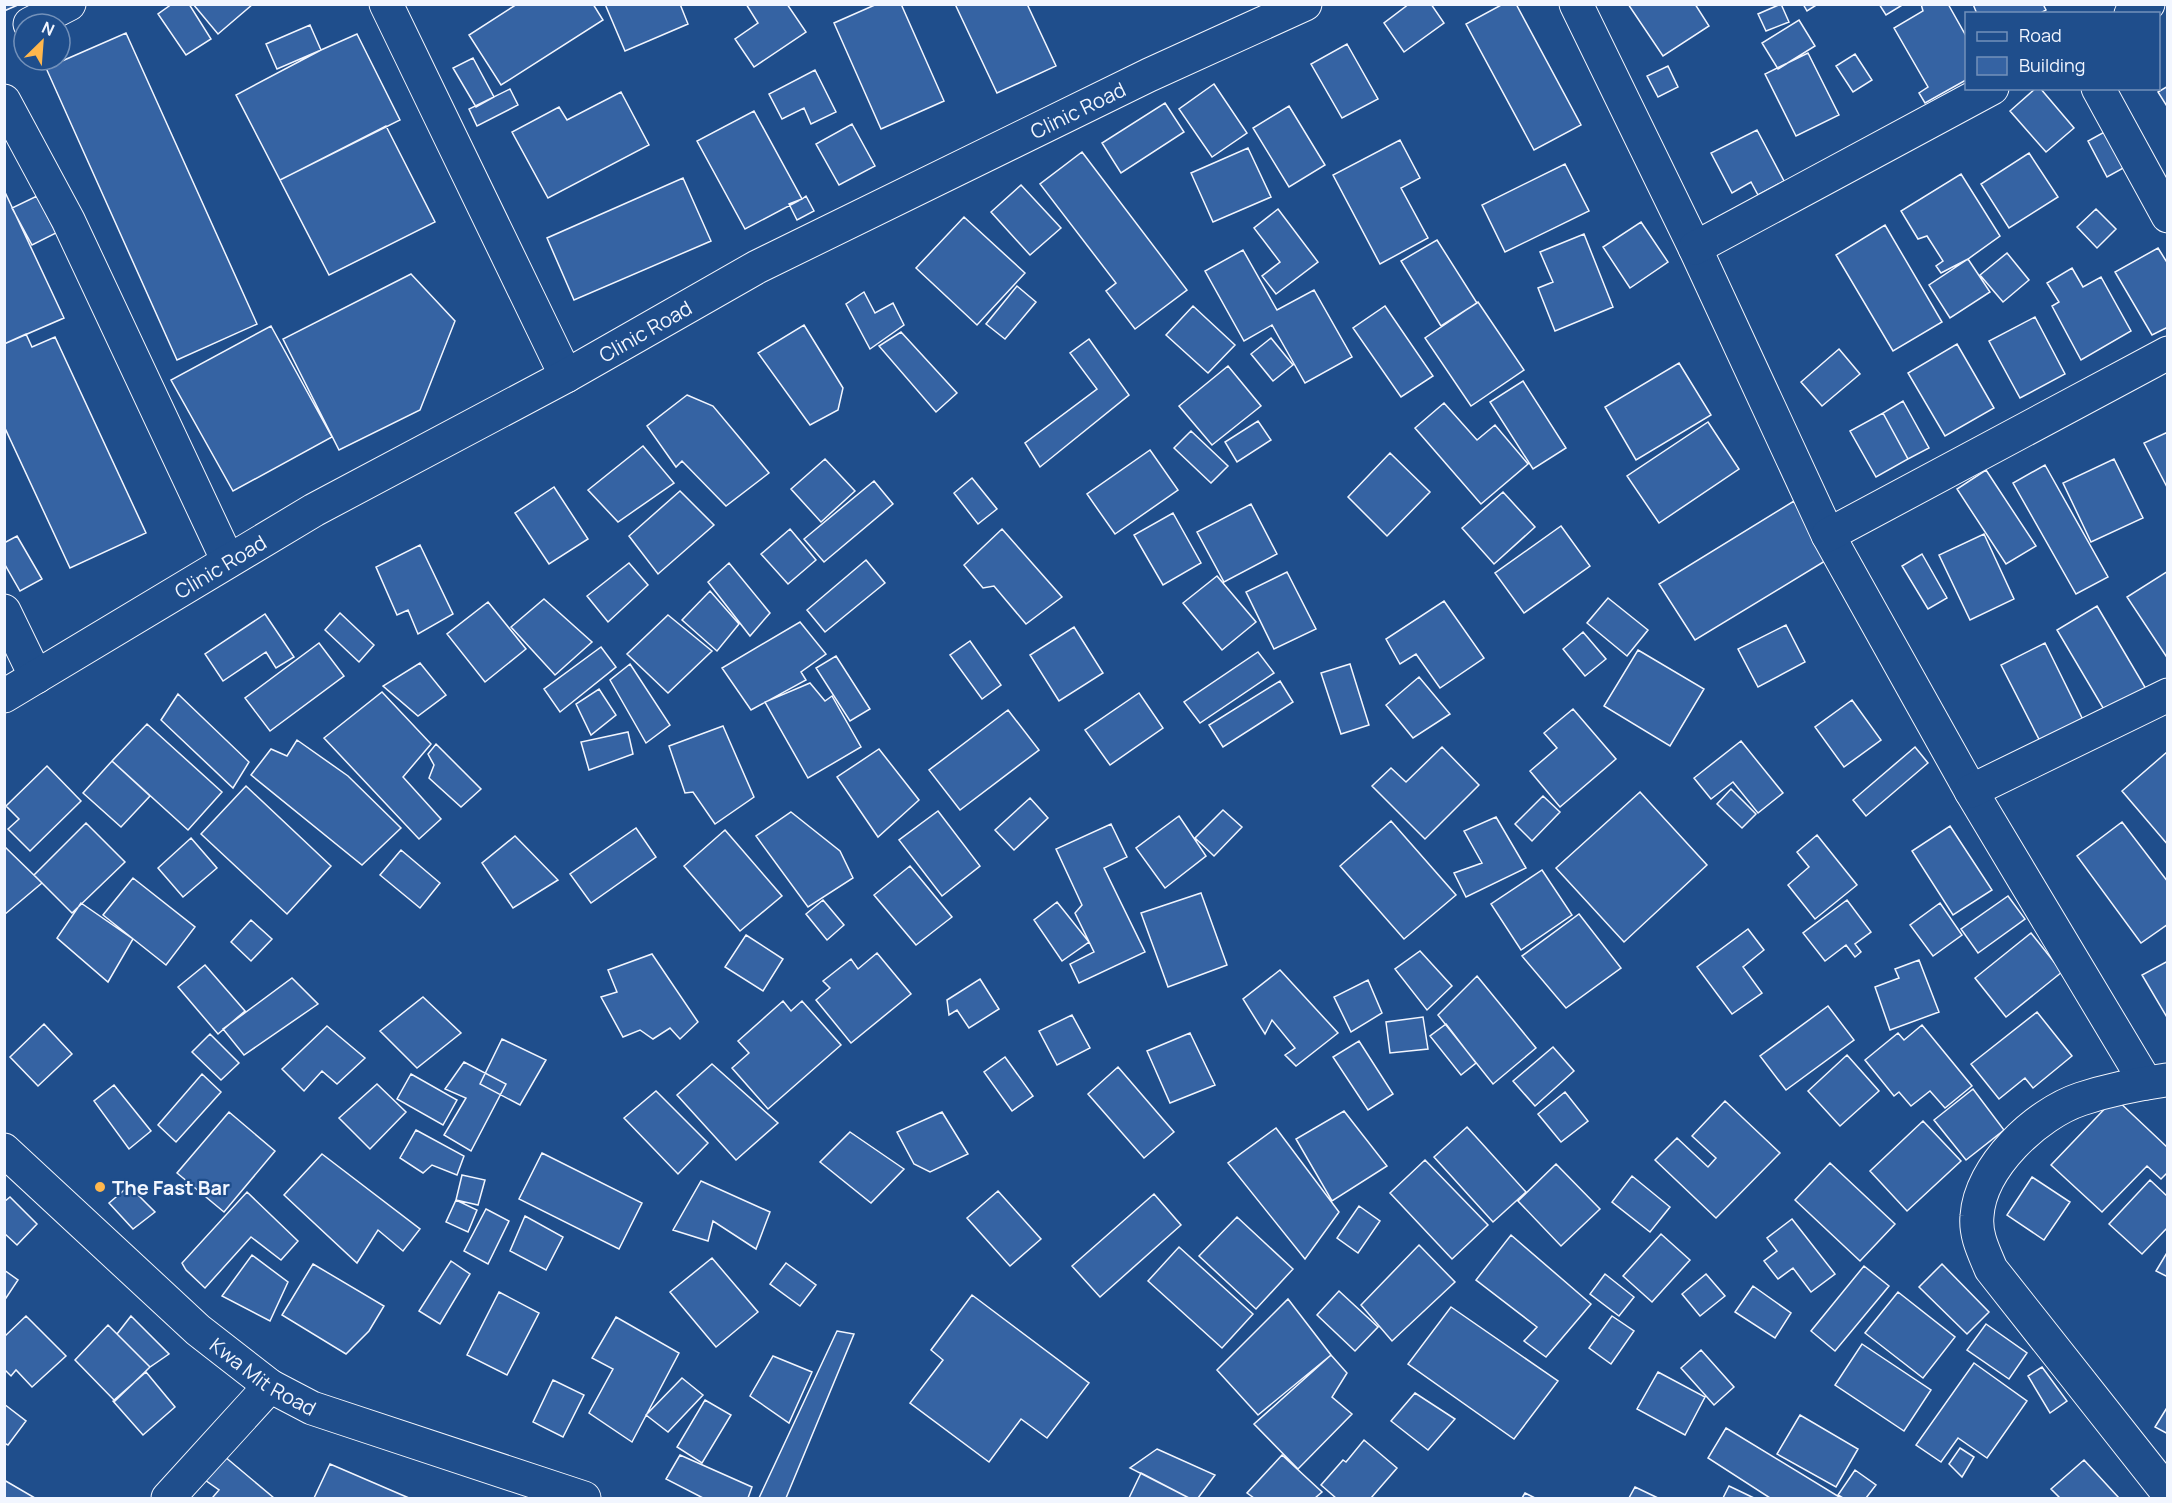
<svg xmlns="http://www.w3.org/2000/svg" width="2172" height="1503" font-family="Manrope,sans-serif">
<rect width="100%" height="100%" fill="#1f4e8c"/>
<!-- building -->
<path fill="#3563a3" stroke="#f2f6ff" stroke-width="1.5" d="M4,4H20L4,11Z
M172,4H189L211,39L186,55L158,14Z
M193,4H253L218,34Z
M517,4H593L603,20L501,85L469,35Z
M605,4H680L688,24L625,51Z
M746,4H787L806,32L754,67L735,39L758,23Z
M877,4H901L944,101L881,129L834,23Z
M955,4H1027L1056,66L997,93Z
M1409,4H1431L1444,23L1404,52L1384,23Z
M1503,4H1516L1581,125L1534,150L1466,24Z
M1628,4H1695L1709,26L1663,56Z
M1781,4L1789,22L1766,31L1758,14Z
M1803,4H1818L1807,11Z
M1879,4H1904L1886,15Z
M1921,4H1948L1966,36V80L1925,103L1919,93L1928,87L1894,28L1923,11Z
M1973,4H2043L2046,10L2039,14H1977Z
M1799,20L1815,46L1778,69L1762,43Z
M310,25L321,50L277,69L266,44Z
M126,33L257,324L177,360L46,68Z
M357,34L400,120L280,180L236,95L321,50Z
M1347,44L1378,99L1342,118L1311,64Z
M1808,53L1839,115L1796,136L1765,74Z
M1855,54L1872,80L1853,92L1836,66Z
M473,58L494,97L476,107L453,68Z
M1668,66L1678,87L1658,97L1647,76Z
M815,70L836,112L811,124L804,108L782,119L769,94Z
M1214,84L1247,133L1212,157L1179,109Z
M2168,86V108L2158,92Z
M2036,88H2040L2074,128L2046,152L2010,111Z
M510,89L518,105L477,126L469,109Z
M621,92L649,145L548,198L512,132L559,107L567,120Z
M1165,103L1184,132L1121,173L1102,143Z
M1289,106L1325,165L1289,187L1253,128Z
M754,111L802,199L745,229L697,141Z
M852,124L875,166L839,185L816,144Z
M386,126L435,222L329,275L280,180Z
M1757,130L1784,181L1758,195L1751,182L1732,193L1711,153Z
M2108,130L2127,166L2107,177L2088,141Z
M1400,140L1420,178L1401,188L1428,238L1380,264L1333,175Z
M1248,148L1271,197L1213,222L1191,173Z
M1082,152L1187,290L1135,329L1106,291L1116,283L1040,184Z
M2029,153L2058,197L2009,228L1981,184Z
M1565,164L1589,211L1505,252L1482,205Z
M1961,174L2000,236L1968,259L1941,273L1936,266L1943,261L1927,236L1918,239L1901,211Z
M683,178L711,241L574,300L547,238Z
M1021,185L1061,228L1030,255L991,212Z
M4,190L64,318L4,344Z
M37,196L56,233L32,245L12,208Z
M806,196L814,211L797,220L789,204L802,199Z
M1278,209L1318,262L1276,294L1262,276L1280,262L1254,228Z
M2096,209L2116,229L2097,248L2077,227Z
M964,217L1025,273L977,325L916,268Z
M1641,222L1668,262L1630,288L1603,247Z
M1885,225L1942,322L1893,351L1836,255Z
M1584,234L1613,307L1555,331L1538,288L1553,282L1540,252Z
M1437,240L1477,303L1441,326L1401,261Z
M2158,248L2168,264V327L2152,335L2115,272Z
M1243,250L1277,310L1314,290L1352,357L1305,383L1272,325L1244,341L1205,271Z
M2007,253L2029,280L2003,302L1980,275Z
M1968,259L1990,292L1950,318L1929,285Z
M2072,268L2083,287L2101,277L2131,331L2081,360L2052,306L2059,302L2047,283Z
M411,274L455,321L420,410L339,450L283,339Z
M1017,286L1036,302L1005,339L986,324Z
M864,292L875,313L893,303L904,325L870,349L846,304Z
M1478,302L1524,370L1471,406L1425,338Z
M1193,306L1235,345L1208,373L1166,335Z
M1385,306L1433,376L1401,397L1353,328Z
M2035,317L2065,374L2020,398L1989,341Z
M804,325L843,388L838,410L810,425L758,353Z
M271,326L332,437L233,491L171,380Z
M901,332L957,393L936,412L879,346Z
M26,334L32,347L55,337L146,533L70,568L4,426V344Z
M1271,338L1293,365L1273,381L1251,354Z
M1089,339L1129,395L1040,467L1025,443L1097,389L1070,353Z
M1957,344L1994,408L1945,436L1908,373Z
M1839,349L1860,374L1822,406L1801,382Z
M1679,363L1711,415L1636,460L1605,407Z
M1228,366L1261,406L1212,445L1179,406Z
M1523,381L1566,448L1533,469L1490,402Z
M687,395L713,406L769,473L726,506L682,461L676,467L647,426Z
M1903,401L1929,448L1908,459L1883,413Z
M1444,403L1477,440L1495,425L1528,464L1481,504L1415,428Z
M1883,413L1908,459L1876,477L1850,431Z
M1258,421L1271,440L1237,462L1225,442Z
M1708,422L1739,469L1659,523L1627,476Z
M1191,431L1228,466L1211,483L1174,448Z
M2168,432V489L2144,443Z
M643,446L674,483L618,522L588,490Z
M1150,450L1178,490L1115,534L1087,494Z
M1390,453L1430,492L1387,536L1348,497Z
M825,459L855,491L821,522L791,489Z
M2114,459L2143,518L2091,542L2063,483Z
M2045,465L2108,577L2076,594L2013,483Z
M1986,470L2036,546L2006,564L1957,489Z
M972,478L997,509L978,524L954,493Z
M874,481L893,504L824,562L804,539Z
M554,487L588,539L549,564L515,513Z
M680,491L714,525L658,574L629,536Z
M1503,492L1535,527L1494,564L1462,528Z
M1794,501L1830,558L1695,640L1659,584Z
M1251,504L1277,554L1224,582L1197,532Z
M1173,513L1201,563L1163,585L1134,535Z
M1561,526L1590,566L1524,613L1495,573Z
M790,529L816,560L788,584L761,554Z
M1002,529L1062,597L1026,624L994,586L983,588L964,565Z
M1984,534L2014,599L1970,620L1939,555Z
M17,536L42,579L20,591L4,563V543Z
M420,545L453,614L418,634L408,610L397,615L376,567Z
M1922,554L1947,598L1928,609L1902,566Z
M866,560L885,583L825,632L807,610Z
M629,563L648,585L608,622L587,596Z
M729,563L770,613L750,636L708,582Z
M2168,571V659L2127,597Z
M1287,572L1316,629L1274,649L1246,592Z
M1217,576L1256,622L1222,650L1183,603Z
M710,591L739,624L717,651L682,620Z
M1608,598L1648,630L1627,656L1587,623Z
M544,599L592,642L555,675L511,627Z
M1444,601L1484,658L1440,688L1416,654L1400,664L1386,639Z
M488,602L526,649L485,682L447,634Z
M2097,606L2149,694L2109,718L2057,630Z
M340,613L374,645L359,662L325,630Z
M265,614L294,657L276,668L266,652L223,681L205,654Z
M668,615L712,651L668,693L627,654Z
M800,622L826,654L801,672L806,680L751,710L722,668Z
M1786,625L1805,662L1758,687L1738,649Z
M1074,627L1103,673L1059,701L1030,655Z
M1583,632L1606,659L1585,676L1563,649Z
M970,641L1001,685L982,699L950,655Z
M319,643L344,676L270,731L245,698Z
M2045,643L2087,728L2044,749L2001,665Z
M601,647L616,667L560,712L544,689Z
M1638,650L1704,689L1670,746L1604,706Z
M1258,652L1274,673L1200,723L1184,702Z
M836,656L870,709L850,721L816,668Z
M420,663L446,695L418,716L383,686Z
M630,664L670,725L646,743L610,680Z
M1350,664L1369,725L1341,734L1321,673Z
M1419,677L1450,714L1413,738L1386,705Z
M1280,681L1293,702L1223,747L1209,725Z
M810,683L825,701L832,696L861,747L808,778L765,702Z
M599,689L616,715L591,735L576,704Z
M382,692L431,744L403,777L441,819L419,839L324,738Z
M1139,693L1163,728L1110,765L1085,730Z
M178,694L249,762L233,788L161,720Z
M1852,700L1881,740L1844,767L1815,727Z
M1573,709L1616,759L1560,807L1530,771L1557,748L1544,733Z
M1008,710L1039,750L960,810L929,770Z
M147,724L222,792L188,830L112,761Z
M723,726L754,797L715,824L693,792L685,793L669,746Z
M628,732L633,754L589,770L581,742Z
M297,740L348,776L401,828L362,865L251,775L271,749L287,756Z
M1741,741L1783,793L1758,813L1733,782L1711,799L1694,778Z
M436,744L481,789L461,807L429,778L434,765L428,754Z
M1442,747L1479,785L1425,839L1372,786L1391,768L1406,782Z
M1915,747L1928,763L1866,816L1853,800Z
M879,749L919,800L878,837L837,777Z
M2167,752L2168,753V845L2122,791Z
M112,761L150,796L121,827L83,793Z
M47,766L81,801L30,851L8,829L19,819L6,806Z
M246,786L331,866L287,914L201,834Z
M1731,789L1756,814L1742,828L1717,804Z
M1640,792L1707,865L1624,942L1556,868Z
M1543,796L1560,812L1532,841L1515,824Z
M1030,798L1048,818L1014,850L995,830Z
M1223,810L1242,827L1214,856L1195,838Z
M938,811L980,866L942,896L899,840Z
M791,812L840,851L853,878L808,907L756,836Z
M1179,816L1206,856L1165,888L1136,848Z
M1496,817L1526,868L1466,897L1454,873L1482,863L1464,831Z
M1391,821L1456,895L1404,939L1340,866Z
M2122,822L2168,882V924L2141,943L2077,856Z
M86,823L125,862L72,913L34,875Z
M1111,824L1127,857L1104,868L1145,952L1079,983L1070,964L1094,952L1075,913L1082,905L1056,849Z
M1950,826L1992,890L1953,915L1912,851Z
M636,828L656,857L591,903L570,874Z
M725,830L782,896L740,931L684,866Z
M1817,835L1857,885L1815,919L1788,885L1809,867L1797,852Z
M515,836L558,880L513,908L482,863Z
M191,838L217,868L183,897L158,868Z
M4,846L42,883L4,915Z
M401,850L440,883L420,908L380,875Z
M910,866L952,917L916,945L874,895Z
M1542,870L1572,915L1521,950L1491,904Z
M133,878L195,927L166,965L103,915Z
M1201,893L1227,965L1168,987L1141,913Z
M2008,896L2025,919L1978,953L1961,929Z
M823,900L844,925L827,940L806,914Z
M1847,900L1871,932L1855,944L1861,952L1855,957L1846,945L1825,961L1803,933Z
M1057,902L1089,942L1062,961L1034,920Z
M81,903L133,939L108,982L57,938Z
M1940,903L1962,935L1933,956L1910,925Z
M1579,914L1621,968L1566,1008L1522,956Z
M251,920L272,939L251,961L231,942Z
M1748,929L1764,950L1743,967L1762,993L1732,1014L1697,967Z
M2031,933L2062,972L2006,1017L1975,978Z
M746,935L783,959L763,991L725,967Z
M1420,951L1452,986L1427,1010L1395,969Z
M877,953L911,994L851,1043L816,1000L830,988L823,981L851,959L858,969Z
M652,954L698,1022L680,1039L670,1028L653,1039L640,1030L623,1037L601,997L617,992L608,970Z
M1919,960L1939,1012L1890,1030L1875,987L1899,978L1895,969Z
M2168,961V1019L2142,975Z
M205,965L245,1011L218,1034L178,987Z
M1280,970L1338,1033L1296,1066L1285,1055L1295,1048L1272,1020L1265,1034L1243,999Z
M1477,976L1536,1048L1493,1084L1438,1015Z
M292,978L318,1004L244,1055L223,1029Z
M980,979L999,1009L969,1028L957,1010L949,1015L947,1000Z
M1368,980L1382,1013L1351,1032L1334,997Z
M423,997L461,1033L417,1068L380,1031Z
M783,1001L791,1011L802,1001L841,1045L768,1109L732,1068L749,1053L738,1041Z
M1828,1006L1854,1040L1786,1090L1760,1056Z
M2037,1012L2072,1056L2033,1088L2025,1078L1999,1099L1971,1064Z
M1072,1015L1090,1048L1057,1065L1039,1031Z
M1423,1017L1428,1049L1390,1053L1386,1022Z
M44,1024L72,1054L38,1086L10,1057Z
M1446,1024L1476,1063L1461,1075L1430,1036Z
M1922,1025L1972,1086L1945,1108L1930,1091L1911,1106L1899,1092L1894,1096L1865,1060L1898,1033L1904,1040Z
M327,1026L365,1058L337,1084L322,1071L304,1091L282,1069Z
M1190,1033L1215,1085L1170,1103L1147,1051Z
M210,1034L239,1063L221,1080L192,1052Z
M502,1039L546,1060L520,1105L480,1084Z
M1359,1041L1393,1094L1368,1110L1333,1057Z
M1553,1047L1574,1071L1535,1106L1513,1081Z
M1847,1055L1879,1091L1840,1126L1808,1091Z
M1005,1057L1033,1096L1012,1111L984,1072Z
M464,1062L506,1084L471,1151L444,1135L466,1098L445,1089Z
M712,1064L778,1123L736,1160L677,1095Z
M1118,1067L1174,1132L1144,1158L1088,1094Z
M202,1074L221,1092L176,1142L158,1125Z
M411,1074L457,1100L443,1125L397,1099Z
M377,1084L406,1112L370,1149L339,1118Z
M114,1085L151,1131L129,1149L94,1101Z
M1973,1089L2004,1130L1966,1160L1934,1120Z
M656,1091L708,1143L678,1174L624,1118Z
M1565,1092L1588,1121L1561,1142L1538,1114Z
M2115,1098L2168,1148V1172L2161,1179L2147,1166L2102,1212L2051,1165Z
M1725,1101L1780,1153L1716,1218L1655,1160L1677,1138L1708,1167L1716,1158L1692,1136Z
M1344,1111L1387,1166L1332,1201L1296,1139Z
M229,1112L275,1151L224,1212L177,1173Z
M942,1112L968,1154L930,1172L914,1164L897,1132Z
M1923,1121L1961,1161L1907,1211L1870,1171Z
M1467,1127L1526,1192L1493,1222L1434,1157Z
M1276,1128L1339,1212L1305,1259L1228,1163Z
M416,1130L464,1156L457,1175L432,1165L423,1173L400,1158Z
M850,1132L904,1169L871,1203L820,1162Z
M542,1153L642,1203L619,1249L519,1199Z
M322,1154L420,1229L403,1251L378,1230L357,1263L284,1195Z
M1425,1160L1488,1225L1452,1259L1390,1193Z
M1830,1163L1895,1224L1860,1261L1795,1200Z
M1556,1164L1600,1209L1561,1246L1518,1201Z
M462,1175L485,1180L478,1205L456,1200Z
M1632,1176L1670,1207L1650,1232L1612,1202Z
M2032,1177L2070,1202L2044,1240L2007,1215Z
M2150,1180L2168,1197V1227L2142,1254L2109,1224Z
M701,1181L770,1212L756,1249L713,1221L708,1241L673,1230Z
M129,1186L155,1212L133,1229L109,1203Z
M998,1191L1041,1239L1010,1266L967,1218Z
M247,1192L298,1241L281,1260L251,1237L205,1288L186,1270L182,1263Z
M1154,1194L1181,1225L1100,1297L1072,1266Z
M10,1197L37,1224L17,1245L4,1233V1202Z
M456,1200L477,1210L468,1232L446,1222Z
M1359,1206L1380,1221L1358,1253L1337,1238Z
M486,1209L509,1221L488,1264L464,1251Z
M525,1216L563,1237L546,1270L510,1251Z
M1237,1217L1293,1269L1256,1309L1199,1256Z
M1792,1219L1835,1274L1811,1292L1793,1268L1778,1279L1764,1261L1777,1251L1767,1238Z
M1661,1234L1690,1260L1652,1302L1623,1276Z
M1511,1235L1591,1304L1546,1357L1524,1341L1537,1327L1476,1280Z
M1419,1245L1455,1282L1392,1341L1361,1305Z
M1179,1247L1253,1314L1222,1348L1148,1281Z
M2168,1251V1277L2156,1271Z
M252,1255L288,1282L270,1321L222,1296Z
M712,1258L758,1312L716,1347L670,1292Z
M451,1261L470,1274L440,1324L419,1311Z
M786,1263L816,1285L800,1306L770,1284Z
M313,1264L384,1306L369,1331L346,1354L282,1315Z
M1942,1264L1989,1312L1967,1334L1919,1287Z
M1864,1266L1889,1286L1835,1351L1811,1331Z
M4,1270L18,1280L4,1301Z
M1605,1274L1634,1297L1619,1316L1590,1294Z
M1706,1274L1725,1296L1700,1316L1682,1294Z
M1753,1286L1791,1313L1775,1338L1735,1312Z
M1339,1291L1378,1327L1355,1351L1317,1315Z
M499,1292L539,1313L507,1375L467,1355Z
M1898,1292L1955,1337L1923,1378L1865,1333Z
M972,1295L1089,1383L1047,1438L1021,1419L989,1462L910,1403L943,1360L931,1350Z
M1288,1299L1331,1355L1258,1415L1217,1370Z
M1451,1307L1558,1381L1514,1439L1408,1364Z
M26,1316L66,1356L32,1387L16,1370L11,1376L4,1369V1337Z
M131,1316L169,1354L150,1367L117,1334Z
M1612,1316L1634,1331L1611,1364L1589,1348Z
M616,1317L679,1353L632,1442L589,1413L613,1369L592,1358Z
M1986,1324L2027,1353L2009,1379L1967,1350Z
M108,1325L150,1367L115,1401L75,1360Z
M837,1331L854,1334L786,1498H759Z
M1862,1344L1931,1390L1904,1431L1835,1385Z
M1701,1350L1734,1387L1714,1405L1681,1368Z
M1331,1355L1347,1373L1332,1397L1352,1414L1298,1469L1254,1424Z
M773,1356L812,1372L789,1423L750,1396Z
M1974,1363L2027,1401L1987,1458L1958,1438L1941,1462L1916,1445Z
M2042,1367L2067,1401L2050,1413L2028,1376Z
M146,1372L175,1407L143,1435L113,1401Z
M1658,1372L1705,1397L1685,1435L1637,1409Z
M682,1378L703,1395L668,1432L646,1415Z
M553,1380L584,1395L563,1437L533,1422Z
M1415,1393L1455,1419L1428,1450L1391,1421Z
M705,1400L731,1415L702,1463L677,1447Z
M4,1404L26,1421L8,1445L4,1443Z
M2168,1406V1434L2155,1427Z
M1800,1415L1858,1449L1836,1487L1777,1454Z
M1726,1428L1841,1498H1770L1708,1458Z
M1364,1440L1397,1468L1371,1498H1336L1321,1485L1343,1460L1346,1462Z
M1960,1448L1974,1457L1962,1477L1949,1464Z
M1157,1449L1215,1475L1198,1498H1189L1130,1468Z
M680,1455L752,1487L748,1498H703L666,1479Z
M1282,1455L1322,1492L1315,1498H1254L1247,1493Z
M224,1456L274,1498H215L213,1497L219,1490L202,1478Z
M2084,1460L2119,1498H2060L2051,1489Z
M330,1464L409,1498H314Z
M1855,1470L1876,1485L1866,1498H1843L1838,1495Z
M1141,1473L1189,1498H1129Z
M4,1480L35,1498H4Z
M1729,1486L1754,1498H1723Z
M1635,1487L1658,1498H1629Z
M1525,1493L1535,1498H1522Z"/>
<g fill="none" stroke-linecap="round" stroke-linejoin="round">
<!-- street casing -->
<g stroke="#f2f6ff" stroke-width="35">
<g id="street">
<path d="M386,4L566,376"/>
<path d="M1576,4L1695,248L1828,535L1971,791L2146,1083"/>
<path d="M2131,14L2148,4"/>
<path d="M30,24L69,4"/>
<path d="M2098,88L2168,216"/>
<path d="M4,101L68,220L228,561"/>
<path d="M1695,248L1992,88"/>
<path d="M1828,535L2168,353"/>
<path d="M4,611L36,677"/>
<path d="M1971,791L2168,695"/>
<path d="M2166,1080C2138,1084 2108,1090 2081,1099C2036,1114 1980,1167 1977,1216C1975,1235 1984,1252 1991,1269L2168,1493"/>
<path id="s1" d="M4,1150L198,1330L270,1386L312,1408L584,1498"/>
<path d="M168,1498L270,1386"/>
</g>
</g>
<!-- secondary casing -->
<g stroke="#f2f6ff" stroke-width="35">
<g id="secondary">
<path id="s2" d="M4,696L314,510L566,376L757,267L1149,75L1305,4"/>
</g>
</g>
<!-- street -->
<use href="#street" stroke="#1f4e8c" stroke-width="33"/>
<!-- secondary -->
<use href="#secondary" stroke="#1f4e8c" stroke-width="33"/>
</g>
<!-- markers -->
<circle fill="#ffb74d" stroke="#1f4e8c" stroke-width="2" cx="100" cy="1187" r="6"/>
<g text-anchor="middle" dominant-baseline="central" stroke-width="4.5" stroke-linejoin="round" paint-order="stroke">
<!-- street labels -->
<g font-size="20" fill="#f2f6ff" stroke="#1f4e8c">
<text stroke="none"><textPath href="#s2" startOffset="1224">Clinic Road</textPath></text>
<text stroke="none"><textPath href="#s2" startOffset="738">Clinic Road</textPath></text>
<text stroke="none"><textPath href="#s2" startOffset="252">Clinic Road</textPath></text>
<text stroke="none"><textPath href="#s1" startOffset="345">Kwa Mit Road</textPath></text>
</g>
<!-- poi labels -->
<g font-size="20" font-weight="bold" fill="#f2f6ff" stroke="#1f4e8c" text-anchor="start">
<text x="112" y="1187">The Fast Bar</text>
</g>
</g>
<!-- border -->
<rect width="2172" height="1503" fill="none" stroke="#f2f6ff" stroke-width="12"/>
<!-- legend -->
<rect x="1965" y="12" width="195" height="78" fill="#1f4e8c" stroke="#7391ba" stroke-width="1.5"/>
<rect x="1977" y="32" width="30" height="9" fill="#1f4e8c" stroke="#7391ba" stroke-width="1.5"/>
<text x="2019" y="42" font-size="18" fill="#f2f6ff">Road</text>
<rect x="1977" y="57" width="30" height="18" fill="#3563a3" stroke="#7391ba" stroke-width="1.5"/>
<text x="2019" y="72" font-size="18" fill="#f2f6ff">Building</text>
<!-- north arrow -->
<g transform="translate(42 42) rotate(25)"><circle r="28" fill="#1f4e8c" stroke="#7391ba" stroke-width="1.5"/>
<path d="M0-4.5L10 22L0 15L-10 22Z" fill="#ffb74d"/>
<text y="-9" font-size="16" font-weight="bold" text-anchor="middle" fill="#f2f6ff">N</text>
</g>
</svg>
